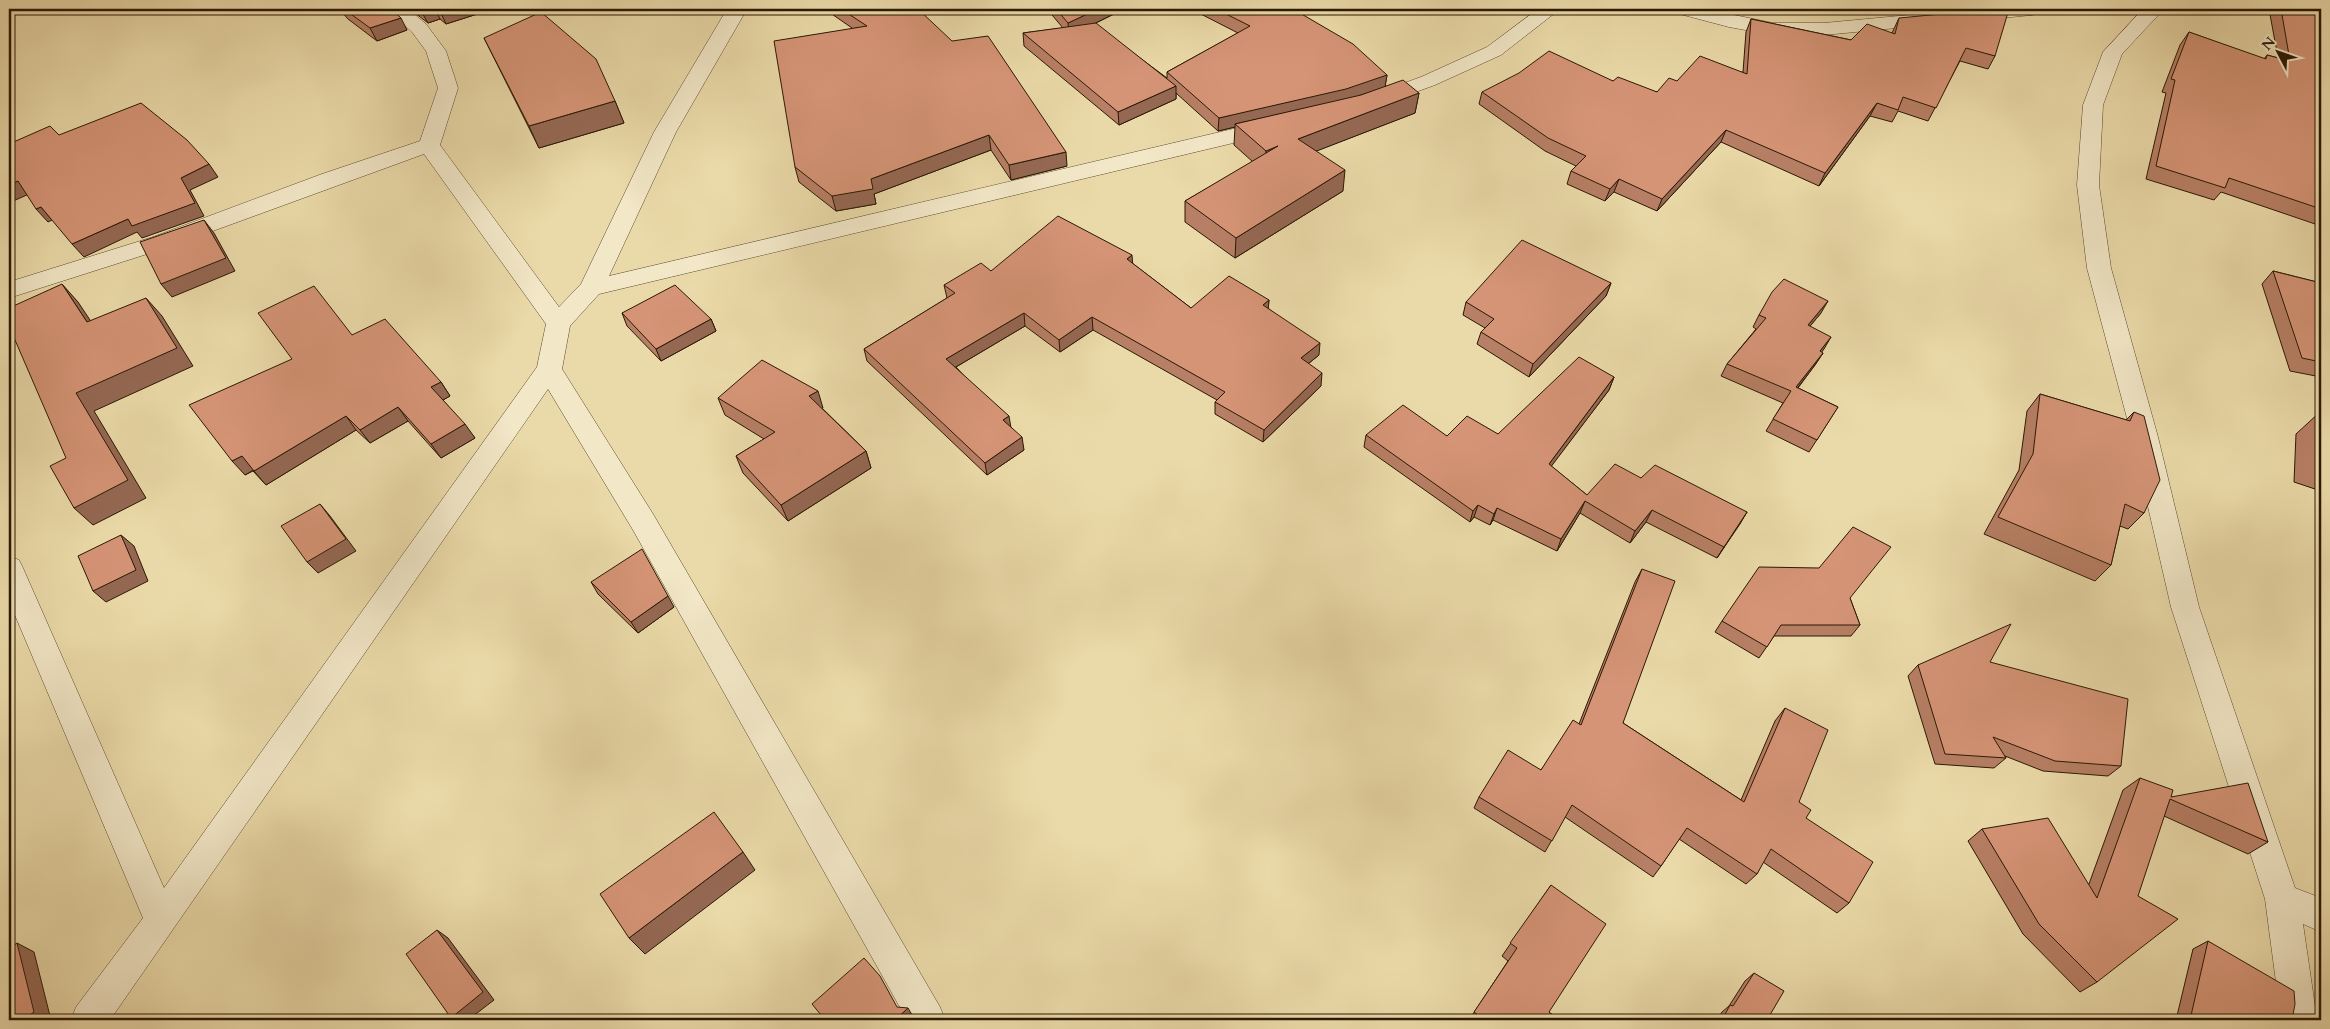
<svg xmlns="http://www.w3.org/2000/svg" width="2330" height="1029" font-family="Cardo,serif">
<rect width="100%" height="100%" fill="#ebdaa9"/>
<filter id="stains"><feTurbulence type="fractalNoise" baseFrequency=".004" numOctaves="4"/><feColorMatrix values="0 0 0 0 .2 0 0 0 0 .09 0 0 0 0 .02 0 0 0 .5 -.17"/></filter>
<radialGradient id="worn" r=".72"><stop offset=".6" stop-color="#630" stop-opacity="0"/><stop offset="1" stop-color="#630" stop-opacity=".3"/></radialGradient>
<g fill="none" stroke-linecap="round" stroke-linejoin="round">
<!-- minor casing -->
<g stroke="#5a482d" stroke-width="1">
<path id="minor" d="M387,9H408L426,24L446,51L458,88L440,145L559,307L581,284L654,132L727,9H747L676,132L609,276L1271,120L1279,122L1282,127L1279,132L1271,134L599,294L570,326L562,369L653,514L940,1007L945,1020H907L633,530L548,389L110,1020H71L76,1007L143,918L9,601V556L19,560L23,568L164,888L537,367L546,324L424,154L169,247L9,298V282L153,237L322,174L420,141L438,88L426,51L412,32Z
M1538,9H1560L1501,55L1435,85L1385,103L1378,105L1371,103L1368,99L1371,95L1421,77L1487,47Z
M1673,9H1705L1773,23H1824L1974,9H2042L2039,13L2032,15L1824,35H1773L1729,27L1676,13Z
M2143,9H2164L2122,54L2103,105L2099,185L2111,268L2158,437L2199,607L2295,888L2321,898V932L2303,924L2317,1020H2281L2265,899L2171,607L2132,437L2087,268L2077,185L2083,105L2103,52Z"/>
</g>
<!-- minor -->
<use href="#minor" fill="#f2e7c7" fill-rule="evenodd"/>
</g>
<!-- wall -->
<path fill="#b77f65" stroke="#2a1804" d="M339,9H391L407,30L377,41L348,19Z
M410,9H493L446,24L440,19L428,23Z
M826,9H918L1067,166L1011,180L991,150L874,194L876,204L836,211L799,182L795,167L852,28L826,10Z
M1047,9H1124L1094,24L1167,78V72L1238,33L1191,9H1293L1387,75L1385,86L1419,93L1415,113L1316,151L1343,191L1235,258L1185,222V201L1253,162L1234,145L1235,127L1218,131L1176,93V99L1119,125L1024,46L1023,33L1063,28Z
M1898,9H1957L1897,14Z
M2269,9H2321V226L2221,192L2214,200L2146,179L2166,93L2162,92L2180,45L2189,32L2264,59L2267,55L2278,58Z
M1899,18L1995,56L1988,69L1960,61L1928,121L1898,111L1892,122L1870,116L1819,186L1721,142L1657,211L1614,192L1605,201L1567,184L1571,171L1576,166L1545,151L1479,104L1482,92L1613,81L1657,92L1677,81L1743,72L1746,32L1751,19L1851,40L1892,33Z
M484,38L615,101L624,123L539,148Z
M1132,263L1191,308L1269,300L1268,308L1319,355L1308,364L1321,386L1263,442L1215,414V402L1217,400L1093,330L1060,352L1025,326L956,367L1011,427L1024,450L987,475L867,361L864,349L947,298L944,285L991,271Z
M2273,271L2321,283V377L2290,371L2262,284Z
M1611,283L1606,296L1529,377L1477,344L1481,332L1485,328L1463,315L1466,302Z
M622,313L711,319L716,331L661,361L627,326Z
M1821,313L1810,326L1824,349L1821,352L1823,353L1815,365L1798,388L1838,407L1809,452L1766,431L1783,403L1721,376L1727,364L1756,329L1753,327L1759,315Z
M352,335L441,382L450,396L443,400L475,438L441,458L408,421L370,443L356,430L266,485L253,471L245,475Z
M1614,377L1609,390L1551,466L1587,495L1641,478L1747,512L1717,558L1646,522L1630,543L1580,513L1557,551L1493,520L1490,525L1474,517L1470,522L1364,447L1366,435L1447,436L1498,434Z
M2040,394L2126,420L2134,412L2144,513L2128,529L2120,526L2111,565L2095,581L1984,534L2019,470L2027,411Z
M718,398L823,408H822L866,451L871,468L788,521L743,473L736,456L764,439L725,415Z
M2321,411V491L2294,482L2296,434Z
M1642,569L1623,723L1741,800L1775,721L1785,708L1799,802L1806,818L1849,903L1837,913L1763,862L1757,874L1746,884L1679,839L1661,866L1653,877L1565,817L1545,852L1474,808L1479,797L1541,770L1579,724L1635,582Z
M591,582L674,607L638,633L598,594Z
M1850,598L1860,625L1851,636H1774L1759,658L1715,632L1722,621Z
M1990,662L2121,766L2108,776L2043,771L2005,756L2006,758L1994,768L1935,764L1908,676L1918,665Z
M2140,778L2171,797L2268,842L2248,854L2164,816L2097,982L2080,992L2023,934L1968,841L1982,829L2089,884L2123,790Z
M1551,885L1549,1012L1558,1020H1469L1508,961L1502,956Z
M2208,941L2292,1020H2176L2193,949Z
M1754,973L1767,1020H1717L1722,1012L1729,1006L1745,981Z"/>
<!-- shaded-wall -->
<path fill="#956853" stroke="#2a1804" d="M426,9H435L440,19L428,23L421,11Z
M449,9H493L446,24L440,11Z
M1098,9H1124L1069,36L1068,23Z
M401,18L407,30L377,41L370,28Z
M1387,75L1385,87L1344,101L1235,124V127L1218,131L1219,118Z
M1176,86V99L1119,125L1118,112Z
M1419,93L1415,113L1296,159L1298,139Z
M615,101L624,123L539,148L529,126Z
M1877,103L1870,116L1819,186L1825,173Z
M1726,130L1721,142L1657,211L1662,199Z
M989,135L991,150L874,194L876,204L836,211L832,196L871,179Z
M1278,146L1264,172L1266,151Z
M1066,152L1067,166L1011,180L1009,165Z
M209,164L218,177L190,190L204,216L142,238L137,232L84,257L72,244L128,219L181,178Z
M1345,170L1343,191L1235,258L1236,238Z
M1619,179L1614,192L1605,201L1610,189Z
M18,181L29,194L11,202L9,200V185Z
M41,207L52,220L48,222L36,209Z
M204,220L214,233L235,271L172,297L161,284Z
M1132,255L1133,268L1127,259Z
M1611,283L1606,296L1529,377L1533,364Z
M62,284L78,302L104,341L87,322Z
M146,298L162,316L193,366L94,411L146,498L93,525L74,508L76,393Z
M1269,300L1268,312L1263,305Z
M1828,301L1821,313L1801,337L1808,325Z
M1024,313L1025,326L949,371L946,359Z
M1092,317L1093,330L1060,352L1059,340Z
M711,319L716,331L661,361L656,349Z
M1831,337L1824,349L1813,364L1820,351Z
M1320,343L1319,355L1299,371L1301,358Z
M1823,353L1815,365L1789,399L1796,387Z
M1322,373L1321,386L1263,442L1264,430Z
M1614,377L1609,390L1544,476L1549,464Z
M441,382L450,396L441,401L431,387Z
M818,391L823,408L815,413L809,396Z
M398,407L408,421L370,443L360,430Z
M346,416L356,430L266,485L254,471Z
M1009,416L1011,428L1003,420Z
M465,424L475,438L441,458L431,444Z
M1022,437L1024,450L987,475L985,463Z
M866,451L871,468L788,521L781,505Z
M242,456L255,469L245,475L232,461Z
M1585,501L1580,513L1557,551L1561,539Z
M320,504L330,516L356,551L318,573L307,562Z
M1478,505L1474,517L1470,522L1473,511Z
M1497,508L1493,520L1490,525L1494,514Z
M1652,510L1646,522L1630,543L1635,531Z
M1747,512L1740,524L1717,558L1724,547Z
M121,535L134,546L148,581L106,602L93,591Z
M668,596L674,607L638,633L631,622Z
M743,852L755,870L645,954L629,938Z
M437,930L448,938L494,1000L468,1020H454L451,1018Z
M17,943L34,952L51,1020H23Z
M908,1008L915,1020H895Z"/>
<!-- building -->
<path fill="#d59476" stroke="#2a1804" d="M344,9H391L401,18L370,28Z
M437,9H449L440,11Z
M841,9H918L952,41L988,36L1066,152L1009,165L989,135L871,179L873,189L832,196L795,167L774,41L867,26Z
M1056,9H1098L1068,23Z
M1216,9H1293L1353,44L1387,75L1346,89L1219,118L1167,72L1250,26Z
M1993,9H2009L1995,56L1966,48L1936,108L1903,97L1898,110L1877,103L1825,173L1726,130L1662,199L1619,179L1610,189L1571,171L1586,156L1548,138L1482,92L1519,73L1549,51L1613,81L1618,77L1657,92L1669,78L1677,81L1700,56L1747,74L1751,19L1851,40L1867,24L1895,34L1899,18Z
M2281,9H2321V209L2229,178L2225,188L2156,166L2175,80L2171,79L2189,32L2266,59L2267,55L2290,61Z
M541,12L596,59L615,101L529,126L484,38Z
M1096,23L1176,86L1118,112L1023,33Z
M1403,80L1419,93L1298,139L1345,170L1236,238L1185,201L1278,146L1266,151L1235,124L1361,95Z
M141,103L187,140L209,164L181,178L195,203L132,226L128,219L72,244L41,207L36,209L18,181L9,185V144L50,126L59,135Z
M1058,216L1132,255L1127,259L1191,308L1229,276L1269,300L1263,305L1320,343L1301,358L1322,373L1264,430L1215,402L1225,392L1092,317L1059,340L1024,313L946,359L1009,416L1003,420L1022,437L985,463L864,349L955,293L944,285L981,263L991,271Z
M204,220L226,258L161,284L140,242Z
M1522,240L1611,283L1533,364L1481,332L1494,319L1466,302Z
M2273,271L2321,283V362L2302,358Z
M1784,279L1828,301L1808,325L1831,337L1820,351L1823,353L1796,387L1838,407L1817,440L1773,419L1791,391L1727,364L1766,318L1759,315L1772,292Z
M62,284L87,322L146,298L177,348L76,393L128,480L74,508L50,466L66,458L15,340L9,332V308Z
M675,285L711,319L656,349L622,313Z
M314,286L352,335L385,319L441,382L431,387L465,424L431,444L398,407L360,430L346,416L254,471L242,456L232,461L189,405L292,359L258,313Z
M1579,357L1614,377L1549,464L1587,495L1615,464L1641,478L1655,465L1747,512L1724,547L1652,510L1635,531L1585,501L1561,539L1497,508L1494,514L1478,505L1473,511L1366,435L1403,405L1447,436L1467,416L1498,434Z
M762,360L818,391L809,396L866,451L781,505L736,456L775,432L718,398Z
M2040,394L2130,421L2134,412L2144,416L2160,480L2144,513L2125,504L2111,565L1998,517L2033,454Z
M2321,411V460L2320,459Z
M320,504L346,539L307,562L281,526Z
M1853,527L1891,547L1850,598L1860,625H1781L1767,647L1722,621L1759,567L1819,568Z
M121,535L136,570L93,591L78,556Z
M642,549L668,596L631,622L591,582Z
M1642,569L1675,581L1623,723L1744,802L1785,708L1828,730L1799,802L1811,810L1806,818L1873,862L1849,903L1771,849L1757,874L1687,828L1661,866L1572,805L1552,841L1479,797L1508,750L1541,770L1573,720L1581,725Z
M2011,624L1990,662L2128,699L2121,766L2055,761L1993,737L2006,758L1945,754L1918,665Z
M2140,778L2173,790L2171,797L2248,783L2268,842L2170,799L2138,896L2178,919L2097,982L2039,924L1982,829L2048,818L2097,898Z
M714,812L743,852L629,938L600,894Z
M1551,885L1606,924L1549,1012L1559,1020H1485L1474,1012L1517,948L1510,943Z
M437,930L483,992L451,1018L406,954Z
M2208,941L2294,991L2295,1004L2292,1020H2190Z
M17,943L34,1012L23,1020H9V949Z
M864,958L880,976L897,1007L908,1008L895,1020H825L812,1004Z
M1754,973L1784,991L1767,1020H1722L1730,1005L1733,1006Z"/>
<!-- margin -->
<rect width="2330" height="1029" fill="none" stroke="#ebdaa9" stroke-width="30"/>
<rect x="10" y="10" width="2310" height="1009" fill="none" stroke="#2a1804" stroke-width="2.5"/>
<rect x="15" y="15" width="2300" height="999" fill="none" stroke="#2a1804"/>
<!-- north arrow -->
<g transform="translate(2278 52) rotate(311)" stroke="#f2e7c7" stroke-width="4" paint-order="stroke">
<path d="M0-4L9 19L0 12L-9 19Z" fill="#2a1804"/>
<text y="-8" font-size="14" font-weight="bold" text-anchor="middle" fill="#2a1804">N</text>
</g>
<rect width="100%" height="100%" filter="url(#stains)"/>
<rect width="100%" height="100%" fill="url(#worn)"/>
</svg>
